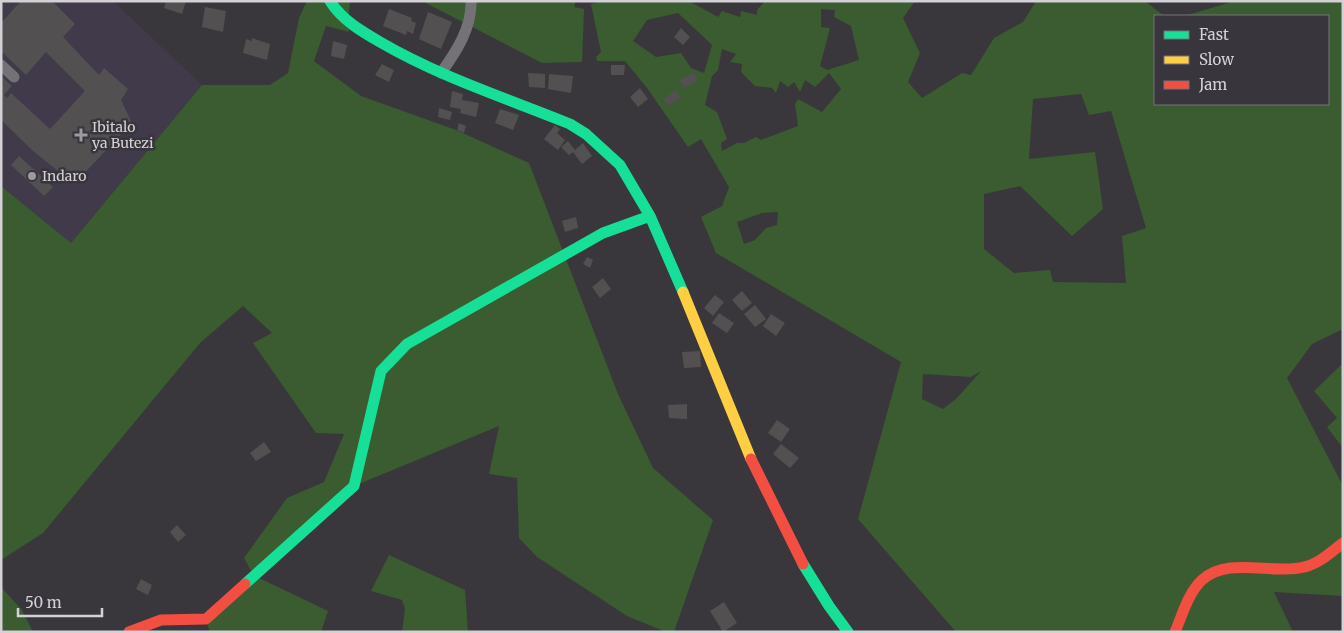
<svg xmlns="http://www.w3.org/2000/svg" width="1344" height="633" font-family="Merriweather,serif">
<rect width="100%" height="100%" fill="#39373b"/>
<!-- medical -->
<path fill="#413a4a" d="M1,1H113L202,85L71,243L1,186Z"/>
<!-- green -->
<path fill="#3b5b31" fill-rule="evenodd" d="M307,1H350L348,22L349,32L326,26L314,61L361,96L456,130L529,163L618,394L653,468L713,520L674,632H666L627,616L537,557L519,538L517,478L489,474L499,426L354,486L255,576L328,611L321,632H210L206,621L254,576L244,558L287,498L324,482L344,434L316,433L253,343L272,333L243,306L200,343L43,533L1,560V186L71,243L202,85H270L288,73L299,18Z
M422,1H576L574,7L584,9L582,62L542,63Z
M602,1H689L718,17L722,11L740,17L741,11L757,15V10L765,1H915L903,18L920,53L908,82L922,98L962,73L971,75L994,38L1023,22L1036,1H1145L1164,16H1155V104H1328V16H1184L1235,1H1343V329L1312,344L1287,378L1343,486V596L1274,592L1293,632H956L858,519L901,362L716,253L701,217L722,206L729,187L701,139L688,147L647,88L625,61H597L596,57L601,52L591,4ZM821,9L835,10L834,17L851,26L859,60L827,70L820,66L830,28L821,27ZM678,13L712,45L704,73L691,68L681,53L656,57L633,41L647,20ZM722,49L736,54L730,62L742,64L741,72L755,86L772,88L776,93L780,81L788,87L794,82L800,92L805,80L815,87L829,73L841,89L822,112L798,99L795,104L798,126L761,140L756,137L744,143H737L722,151L721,143L727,139L717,112L705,105L712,76L718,70ZM1081,94L1089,115L1111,111L1146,228L1122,236L1126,283L1053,282L1050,270L1014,273L984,249V194L1020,186L1072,236L1103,209L1095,152L1029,159L1033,99ZM778,212L777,225L766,228L755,240L744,244L737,222L762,213ZM981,371L957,398L943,409L922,399L923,374L971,377Z
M1343,363V448L1327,427L1337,418L1314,391Z
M389,555L465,590L468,632H402L405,609L402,600L371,591Z
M1,587L22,610L33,632H1Z"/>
<!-- building -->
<path fill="#525050" d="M21,1H52L75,24L63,37L99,75L104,68L128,89L121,100L132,123L74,184L33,151L1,120V76L12,86L4,95L7,98L11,93L50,129L85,91L46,52L26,75L1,51V23Z
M166,1H186L182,14L164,8Z
M205,7L226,11L223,32L202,27Z
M389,9L412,18L411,21L416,23L413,34L407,31L406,35L383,26Z
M428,12L452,22L441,49L419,39Z
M681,28L690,37L683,45L674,37Z
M252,38L270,44L267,60L243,53L246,39L252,41Z
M333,41L347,45L344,59L331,56Z
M382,64L394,70L389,82L375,75Z
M611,65H625L624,75H611Z
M693,72L698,80L685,88L679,80Z
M528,73L545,74V88L529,87Z
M549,74L573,76L571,93L548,89Z
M640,88L648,99L638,107L630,97Z
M675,90L681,98L668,106L663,99Z
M452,91L463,94L462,100L479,103L476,117L460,113L461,109L450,107Z
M439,108L452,112L450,120L438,117Z
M500,109L519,115L513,130L495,123Z
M459,123L466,126L464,133L457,130Z
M555,125L560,129L557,133L565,140L558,150L544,139Z
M568,141L575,150L583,143L592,156L582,164L573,152L569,155L561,147Z
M19,156L53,187L44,196L11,165Z
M576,217L578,228L565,232L562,221Z
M587,257L593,260L590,268L583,264Z
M603,278L611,289L600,298L592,287Z
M742,291L752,303L742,311L732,300Z
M715,295L724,302L713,316L704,308Z
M755,305L766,319L755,327L744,314Z
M719,313L734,323L727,333L712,323Z
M771,314L785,323L776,336L763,326Z
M700,351L701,367L684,368L682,352Z
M687,404V419L669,418L668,405Z
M777,420L790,429L781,442L768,433Z
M264,442L271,452L256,461L250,453Z
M781,444L799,458L790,468L773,454Z
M177,525L186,535L178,542L170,532Z
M141,579L152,585L148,595L136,589Z
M724,602L737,623L723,632L710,611Z"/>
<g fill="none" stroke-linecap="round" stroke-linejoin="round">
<!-- street -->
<path stroke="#747276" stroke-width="11" d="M1,65L14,77
M441,73C456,52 472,28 471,1"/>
<!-- fast -->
<path stroke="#16e098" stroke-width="11" d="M330,1C342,20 361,31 380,42C440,77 506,98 570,124L586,134L620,165L650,216L683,292
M803,564L829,606L848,632
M245,584L354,486L381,371L407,344L603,233L650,216"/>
<!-- slow -->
<path stroke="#ffcf43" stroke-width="11" d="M683,292L751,459"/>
<!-- jam -->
<path stroke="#f24e42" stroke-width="11" d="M751,459L803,564
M129,632L161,620L206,619L245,584
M1175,632C1182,616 1188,593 1202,580C1228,556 1272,575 1304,567C1319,564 1331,552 1343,543"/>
</g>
<!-- markers -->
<g fill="#9d9ba0" stroke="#39353d" stroke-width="2">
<path d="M78.5 127.5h5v5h5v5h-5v5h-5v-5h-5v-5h5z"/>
<circle cx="32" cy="176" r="5"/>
</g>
<g text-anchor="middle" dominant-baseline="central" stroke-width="5" stroke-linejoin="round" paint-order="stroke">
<!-- poi labels -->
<g font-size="14" fill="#d3d1d6" stroke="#39353d" text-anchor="start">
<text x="92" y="127">Ibitalo<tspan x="92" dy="16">ya Butezi</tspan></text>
<text x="42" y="176">Indaro</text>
</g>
</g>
<!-- border -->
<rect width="1344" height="633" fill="none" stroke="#d3d1d6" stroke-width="5"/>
<!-- legend -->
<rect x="1154" y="15" width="175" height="90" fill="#39353d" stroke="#77737a"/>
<rect x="1164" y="31" width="25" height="8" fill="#16e098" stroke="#77737a"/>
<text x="1199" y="40" font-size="15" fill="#d3d1d6">Fast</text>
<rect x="1164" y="56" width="25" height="8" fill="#ffcf43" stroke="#77737a"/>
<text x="1199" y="65" font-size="15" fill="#d3d1d6">Slow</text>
<rect x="1164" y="81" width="25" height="8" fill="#f24e42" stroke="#77737a"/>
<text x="1199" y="90" font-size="15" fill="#d3d1d6">Jam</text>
<!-- scale -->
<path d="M18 608v8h84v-8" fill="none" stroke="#d3d1d6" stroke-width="2.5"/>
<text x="25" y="608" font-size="15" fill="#d3d1d6" stroke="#39353d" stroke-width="4" paint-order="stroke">50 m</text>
</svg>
